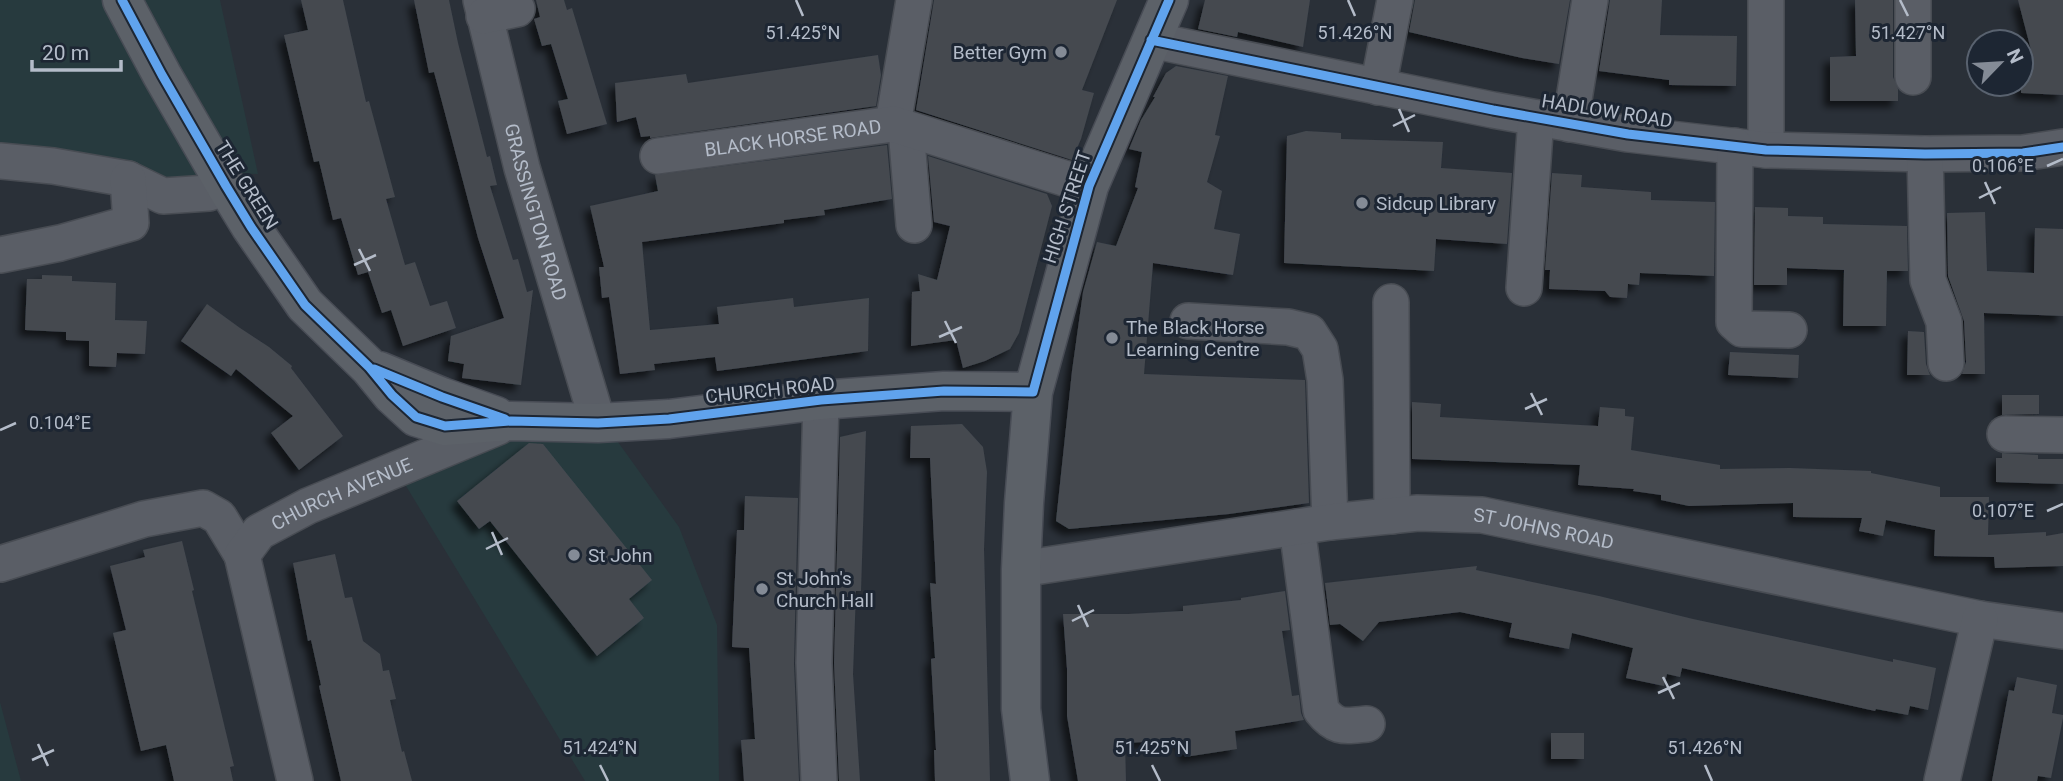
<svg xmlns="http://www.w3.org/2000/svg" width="2063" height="781" font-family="Roboto,sans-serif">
<defs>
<filter id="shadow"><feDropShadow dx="-6" dy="6" stdDeviation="3.5" flood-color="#0009"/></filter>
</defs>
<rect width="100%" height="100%" fill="#2a3038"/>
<!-- green -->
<path fill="#273a3e" d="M0,0H220L258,174L218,172L226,186L33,160L0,158Z
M556,429L618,442L679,527L717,625L719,781H585L403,481L469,447Z
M0,702L21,781H0Z"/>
<!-- building -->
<path fill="#444950" filter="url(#shadow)" d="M301,0H343L366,102L369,101L395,197L386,199L405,265L415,262L430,306L447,301L456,328L403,346L391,310L382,313L368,272L358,275L341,218L333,220L319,161L314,162L284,35L308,30Z
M414,0H449L458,43L487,157L490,156L497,185L490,186L513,260L518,259L527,292L533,290L521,385L462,378L464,364L448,361L451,336L504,318L478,238L434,72L429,73Z
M536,0H564L567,10L572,8L607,124L567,134L558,101L568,99L551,44L542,46L534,19L540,17Z
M934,0H1117L1082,90L1094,93L1081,139L1072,160L916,110Z
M1205,0H1310L1303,47L1238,32L1237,37L1198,29Z
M1415,0H1570L1559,64L1522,58L1409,32Z
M1610,0H1662L1660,35L1737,36L1736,86L1669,85V80L1599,71Z
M1855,0H1893V77L1898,89V101H1830V57L1856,56Z
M2018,0H2063V95L2021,93V50H2031Z
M878,55L881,75L876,106L650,138V136L641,137L636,117L617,122L615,83L686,74L688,83Z
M1176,66L1228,76L1215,135L1220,136L1207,182L1222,191L1214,229L1240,234L1233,275L1153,263L1144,374L1305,380L1309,503L1229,514L1069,529L1056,521L1072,371L1083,292L1097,242L1116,246L1138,188L1135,187L1142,152L1129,149L1141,120L1155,97H1153L1166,73Z
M1306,131L1341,133V139L1443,142L1441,168L1512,173L1507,244L1436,239L1434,271L1284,263L1287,136Z
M887,145L892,199L824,210L825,215L784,220V223L642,242L650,330L719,324L717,307L793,298L794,307L869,298L868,351L717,371L715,357L654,364L655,370L620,374L609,297L602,298L599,267H604L590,206L658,191L655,175Z
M928,156L1047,194L1052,206L1019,333L1010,349L985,361L963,368L956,340L911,346L912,292L920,291L918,274L937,280L950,226L934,222Z
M1552,173L1582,175L1581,187L1651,192V200L1715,202L1714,276L1640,273L1639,285L1628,284L1627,298L1610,297L1605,291L1549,289L1550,270H1545Z
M1755,207L1788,208V216L1823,217V224L1907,226L1908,271H1887L1886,326H1843L1844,270L1787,268V285H1754Z
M1985,212L1987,271L2034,273L2035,228L2063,229V316L1984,313L1985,374H1962L1966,362L1964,321L1948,276L1947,213Z
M42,275L72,276V281L116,283L115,320L147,321L145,354L117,353L116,367L89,366V341L66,340V332L25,330L27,279H42Z
M207,304L240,328L269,347L292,366L291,368L343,436L299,470L271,433L293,416L236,369L231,376L181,341Z
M1908,331L1924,332L1926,364L1930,375H1907Z
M1730,352L1799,355L1798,378L1728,375Z
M2002,395H2039V414L2002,415Z
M1412,402L1441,404L1440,417L1598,426L1600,407L1625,409V416L1634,417L1631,450L1720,465V469L1790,468L1871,471V473L1940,487V497H1989L1988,535L2046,532V536L2063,533V566L1995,568L1994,557L1934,556L1935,530L1886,520L1883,536L1859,531L1862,518L1793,517V503L1689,506L1661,500V495L1633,491L1634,489L1578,485L1580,465L1412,459Z
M962,424L983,447L987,472L984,549L990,781H935L934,750H936L931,659L935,658L930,583L936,584L930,458H910L911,426Z
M866,431L861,591H856L853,674L860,781H839L834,663L840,437Z
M529,443L543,444L652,580L629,599L644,618L597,656L490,521L479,529L457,501Z
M2002,453L2038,455V459H2063V484L1996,482V458H2002Z
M745,496L798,498L794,664L799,781H744L741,740L755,739L749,648L732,647L737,530H744Z
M182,541L194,590L192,591L234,766L230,767L233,781H174L166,745L141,751L113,633L126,630L110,566L145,557L143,550Z
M335,554L345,598L352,597L363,641L380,654L383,671L389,670L396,699L390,700L402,752L404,751L412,781H341L319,686L321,685L311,640L308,641L293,563Z
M1477,566L1476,570L1599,596L1693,619L1893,662V659L1936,668L1928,710L1910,706L1908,715L1876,709L1875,711L1682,668L1680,677L1667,674L1664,686L1626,678L1633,648L1572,633L1569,649L1548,645L1509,637L1512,623L1460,612L1379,622L1363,641L1340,624L1330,625L1325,583Z
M1285,591L1290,630L1282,631L1292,696L1299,695L1301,713L1304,720L1235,731L1237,749L1185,757L1183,740L1125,743L1126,781H1078L1067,716V669L1063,614H1128L1183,611V606L1241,600V598Z
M2017,677L2057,685L2052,713L2063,715V718L2051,778L2038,776L2037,781H1992L2009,690L2014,691Z
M1551,733H1584V759H1551Z"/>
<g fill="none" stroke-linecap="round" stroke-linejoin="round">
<!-- minor casing -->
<g stroke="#484c53" stroke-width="38">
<g id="minor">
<path id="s1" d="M481,0L522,168L598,423"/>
<path d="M1766,0V150"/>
<path d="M1913,0V77"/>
<path d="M484,16L517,9"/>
<path d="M1151,40L1493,110L1628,134L1766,150L1925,154L2023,153L2063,147"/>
<path d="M1378,87L1395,0"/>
<path d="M893,124L914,0"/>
<path d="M1570,124L1590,0"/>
<path d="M906,129L914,225"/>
<path d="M1735,146L1734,322L1742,329L1789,330"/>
<path d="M1925,154L1928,280L1944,322L1946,363"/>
<path id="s2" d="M658,156L893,124L1089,186"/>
<path d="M0,161L53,166L128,179L163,196L209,193L226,186"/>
<path d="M0,255L60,243L131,223L128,179"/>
<path d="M1524,288L1536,118"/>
<path d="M1391,302L1392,516"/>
<path d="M1188,321L1288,327L1309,332L1320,349L1325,380L1330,522"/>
<path d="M2005,434L2063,435"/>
<path d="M1297,527L1321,710C1336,729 1344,726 1367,724"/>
<path d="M0,564L144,519L203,508L219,517L242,555"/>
<path id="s3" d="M1021,569L1330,522L1418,513L1482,515L1980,619L2063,631"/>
<path id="s4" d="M295,781L242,555L259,532L308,506L498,427"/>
<path d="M819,781L814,663L821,400"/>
<path d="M1942,781L1980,619"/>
</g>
</g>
<!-- major casing -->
<g stroke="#484c55" stroke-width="41">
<path id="major" d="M122,0L162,75L226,186L251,227L305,305L369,367L392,395L416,417L445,426L511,421L598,423L669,419L821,400L944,391L1033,392
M379,371L442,397L496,416
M1030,781L1021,709V569L1024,503L1033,392L1089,186L1169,0"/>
</g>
<!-- minor -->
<use href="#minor" stroke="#5a5e66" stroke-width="35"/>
<!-- major -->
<use href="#major" stroke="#5c6168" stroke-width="38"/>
<!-- cycleway casing -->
<g stroke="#1d2633" stroke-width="13">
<path id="cycleway" d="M122,0L162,75L226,186L251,227L305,305L369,367L392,395L416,417L445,426L511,421L598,423L669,419L821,400L944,391L1033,392L1089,186L1169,0
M1151,40L1493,110L1628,134L1766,150L1925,154L2023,153L2063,147
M374,369L442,397L505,419"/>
</g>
<!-- cycleway -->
<use href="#cycleway" stroke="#60a3ed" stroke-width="9"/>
</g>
<!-- ticks -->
<path fill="none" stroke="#b4bcc9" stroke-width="2.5" d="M796,0L803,16M1348,0L1355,16M1900,0L1908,16M1399,109L1409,132M1393,126L1415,115M2047,166L2063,159M1985,182L1995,204M1979,198L2001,187M359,249L370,271M354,265L376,255M945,321L956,343M939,337L962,327M1531,393L1542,415M1525,409L1547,399M0,430L16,423M2047,511L2063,504M492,532L502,555M486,549L508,538M1078,605L1088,627M1072,621L1094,610M1663,677L1674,699M1658,693L1680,683M38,744L48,766M32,760L54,750M600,765L608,781M1152,765L1160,781M1705,765L1712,781"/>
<!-- markers -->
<g fill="#848b96" stroke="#1d2633" stroke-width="2.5">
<circle cx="1061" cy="52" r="7"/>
<circle cx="1362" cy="203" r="7"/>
<circle cx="1112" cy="338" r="7"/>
<circle cx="574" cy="555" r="7"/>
<circle cx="762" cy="589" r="7"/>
</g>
<g text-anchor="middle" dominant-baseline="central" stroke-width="6" stroke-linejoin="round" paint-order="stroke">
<!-- poi labels -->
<g font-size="19" fill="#b4bcc9" stroke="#1d2633" text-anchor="start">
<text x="1047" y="52" text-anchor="end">Better Gym</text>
<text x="1376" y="203">Sidcup Library</text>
<text x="1126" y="327">The Black Horse<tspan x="1126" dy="22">Learning Centre</tspan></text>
<text x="588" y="555">St John</text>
<text x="776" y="578">St John's<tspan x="776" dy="22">Church Hall</tspan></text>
</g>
<!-- street labels -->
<g font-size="19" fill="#b4bcc9" stroke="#1d2633">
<text transform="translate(1607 111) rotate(9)">HADLOW ROAD</text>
<text stroke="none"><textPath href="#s2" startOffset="136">BLACK HORSE ROAD</textPath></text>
<text transform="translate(247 185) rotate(58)">THE GREEN</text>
<text transform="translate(1067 207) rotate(-72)">HIGH STREET</text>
<text stroke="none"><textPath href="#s1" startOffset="219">GRASSINGTON ROAD</textPath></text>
<text transform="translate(770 390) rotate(-6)">CHURCH ROAD</text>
<text stroke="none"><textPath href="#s4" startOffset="352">CHURCH AVENUE</textPath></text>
<text stroke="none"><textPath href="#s3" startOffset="528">ST JOHNS ROAD</textPath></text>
</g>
</g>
<g font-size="18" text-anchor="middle" fill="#b4bcc9" stroke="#1d2633" stroke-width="6" stroke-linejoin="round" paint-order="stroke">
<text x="803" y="39">51.425°N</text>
<text x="1355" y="39">51.426°N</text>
<text x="1908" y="39">51.427°N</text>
<text x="2003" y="172">0.106°E</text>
<text x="60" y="429">0.104°E</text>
<text x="2003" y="517">0.107°E</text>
<text x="600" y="754">51.424°N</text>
<text x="1152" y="754">51.425°N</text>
<text x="1705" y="754">51.426°N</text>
</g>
<!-- north arrow -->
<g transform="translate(2000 63) rotate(65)"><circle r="33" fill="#1d2633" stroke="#59626f" stroke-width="2"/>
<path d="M0-5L12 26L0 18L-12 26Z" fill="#848b96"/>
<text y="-10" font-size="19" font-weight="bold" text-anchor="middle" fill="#b4bcc9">N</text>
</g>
<!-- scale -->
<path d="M32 60v10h89v-10" fill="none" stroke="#b4bcc9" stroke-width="3.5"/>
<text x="42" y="60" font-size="21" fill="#b4bcc9" stroke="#1d2633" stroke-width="5" paint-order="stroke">20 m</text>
</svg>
